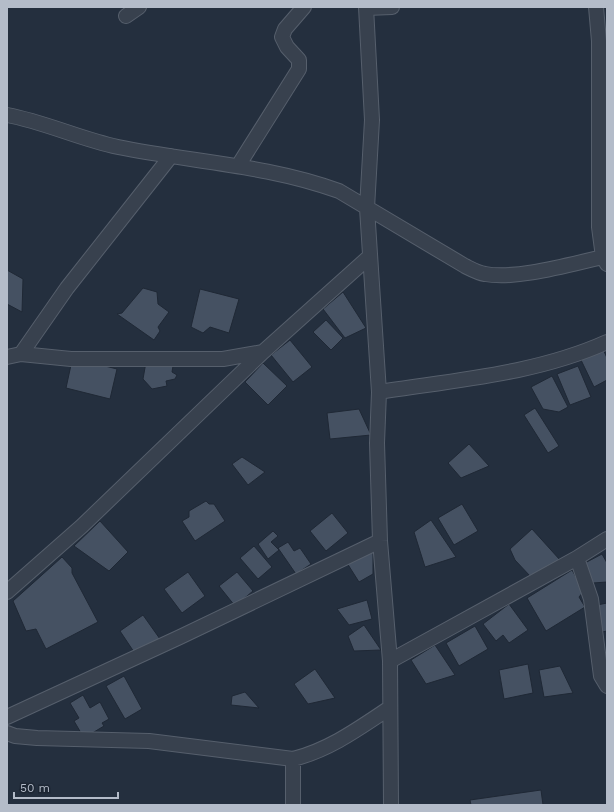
<svg xmlns="http://www.w3.org/2000/svg" width="614" height="812" font-family="'Work Sans',sans-serif">
<rect width="100%" height="100%" fill="#242f3e"/>
<!-- building -->
<path fill="#455162" stroke="#1f2835" d="M7,270L23,279L22,312L7,304Z
M143,288L157,292L158,304L169,312L158,327L160,331L154,340L117,314L122,313Z
M200,289L239,299L229,333L210,327L203,333L191,327Z
M343,292L366,328L345,338L323,309Z
M326,320L343,338L331,350L313,332Z
M290,340L312,367L293,382L271,355Z
M603,349L607,358V380L594,387L581,360Z
M146,362L173,366L172,372L177,375L175,379L166,381L167,386L152,389L143,379Z
M93,363L117,369L110,399L66,388L71,365Z
M263,363L287,386L268,405L245,382Z
M578,366L591,397L570,405L557,374Z
M552,376L568,407L559,412L543,409L531,387Z
M535,408L559,446L548,453L524,415Z
M359,409L371,435L330,439L327,413Z
M469,444L489,466L461,478L448,463Z
M242,457L265,472L248,485L232,464Z
M206,501L209,504H214L225,521L195,541L182,521L189,517V511Z
M462,504L478,531L454,545L438,518Z
M332,513L348,533L326,551L310,531Z
M431,520L456,557L425,567L414,532Z
M100,521L128,552L109,571L74,546Z
M532,529L560,560L530,576L515,560L510,549Z
M273,531L278,536L271,542L279,550L268,559L258,544Z
M288,542L294,551L300,548L311,564L296,574L278,548Z
M254,546L272,567L258,579L240,558Z
M373,548V574L359,582L347,563Z
M602,554L607,563V582L593,583L583,564Z
M62,557L72,568V573L98,622L46,649L36,629L26,631L13,601Z
M572,570L584,591L579,597L585,607L546,631L527,598Z
M188,572L205,596L182,613L164,589Z
M237,572L253,591L235,606L219,586Z
M367,600L372,619L349,625L337,609Z
M607,603V631L602,632L597,605Z
M509,604L528,630L509,643L503,635L496,641L483,624Z
M143,615L160,639L136,655L120,631Z
M364,625L381,650L354,651L348,636Z
M475,626L488,649L459,666L446,643Z
M435,645L455,675L426,684L411,660Z
M528,664L533,693L504,699L499,670Z
M560,666L573,693L544,697L539,670Z
M315,669L335,698L308,704L294,684Z
M124,676L142,709L125,719L106,686Z
M245,692L259,708L231,705L232,696Z
M83,695L90,708L100,702L109,719L102,723L104,726L84,738L74,721L79,718L70,703Z
M541,790L543,805H471L470,800Z"/>
<g fill="none" stroke-linecap="round" stroke-linejoin="round">
<!-- minor casing -->
<g stroke="#565f6c" stroke-width="16">
<path id="minor" d="M366,7L372,120L367,208L379,392L377,443L380,541L390,661L391,805
M596,7L599,41V227L603,257L607,264
M366,8L392,7
M126,16L139,7
M7,115C45,122 80,139 118,147C192,162 268,165 339,191L465,266C471,269 478,273 485,274C517,280 571,264 603,257
M238,166L299,69V60L287,47L282,37L285,29L304,7
M21,354L71,359H223L263,352
M7,357L21,354L67,288L171,156
M379,392C455,380 536,374 607,342
M577,558L591,599L601,676L607,686
M7,592L82,526L263,352L369,257
M390,661L577,558L607,539
M7,717L180,637L380,541
M7,733L15,736L37,738L149,741L293,759C329,750 358,729 388,709
M293,759V805"/>
</g>
<!-- minor -->
<use href="#minor" stroke="#38414e" stroke-width="14"/>
</g>
<!-- border -->
<rect width="614" height="812" fill="none" stroke="#b4bcc9" stroke-width="16"/>
<!-- scale -->
<path d="M14 792v6h104v-6" fill="none" stroke="#b4bcc9" stroke-width="2"/>
<text x="20" y="792" font-size="12" fill="#b4bcc9" stroke="#1d2633" stroke-width="3" paint-order="stroke">50 m</text>
</svg>
